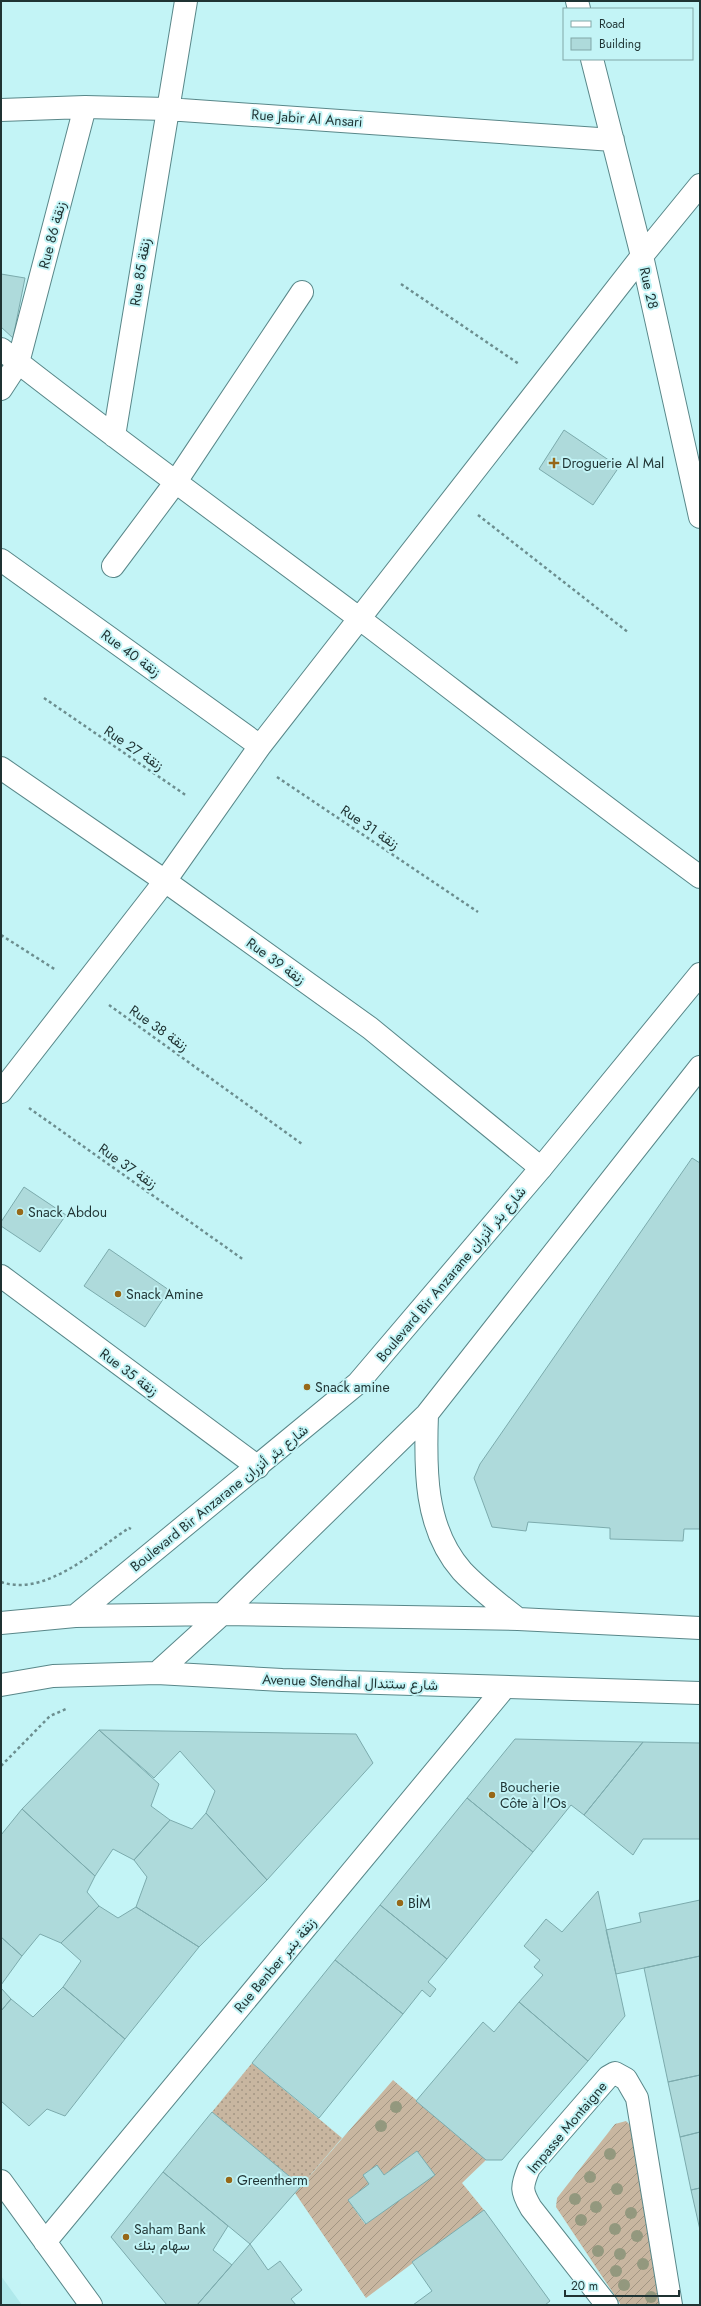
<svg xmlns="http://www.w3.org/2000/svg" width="701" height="2306" font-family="Jost,Vazirmatn,sans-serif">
<defs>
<pattern id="grass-dots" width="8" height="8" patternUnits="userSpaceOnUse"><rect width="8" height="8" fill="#c8b6a0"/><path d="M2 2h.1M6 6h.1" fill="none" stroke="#a29583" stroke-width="1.8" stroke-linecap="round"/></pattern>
<pattern id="garden-furrows" width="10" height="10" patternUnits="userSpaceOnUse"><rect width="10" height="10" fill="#c8b6a0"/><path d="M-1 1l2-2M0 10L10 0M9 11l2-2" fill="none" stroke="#a29583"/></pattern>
</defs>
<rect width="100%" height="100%" fill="#c3f4f6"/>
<!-- built -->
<path fill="#afe9eb" d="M1,2276L22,2305H1Z"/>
<!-- grass -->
<path fill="url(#grass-dots)" d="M252,2063L342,2138L301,2186L212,2112Z"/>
<!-- garden -->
<path fill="url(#garden-furrows)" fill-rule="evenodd" d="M393,2080L486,2160L462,2183L484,2210L366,2298L295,2193ZM417,2151L434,2175L365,2224L348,2200L369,2184L363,2175L377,2166L384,2175Z
M626,2121L630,2125L662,2305H621L556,2207L557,2198L615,2124Z"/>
<!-- building -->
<path fill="#aedadb" stroke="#7cabad" d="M1,274L25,278L13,338L1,327Z
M564,430L619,467L593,505L539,469Z
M692,1158L700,1163V1529H684L683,1541L610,1539V1528L528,1522L526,1531L492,1527L474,1478L480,1464Z
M24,1187L66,1215L40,1252L1,1226V1222Z
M109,1249L169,1290L145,1327L84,1286Z
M99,1730L356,1734L373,1763L267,1880L206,1813L215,1791L180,1751L154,1778Z
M99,1730L159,1784L151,1806L170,1820L134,1860L113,1849L95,1876L22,1809Z
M515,1739L643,1742L584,1815L571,1805L533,1852L467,1798Z
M643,1742L700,1743V1839H643L633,1855L584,1815Z
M467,1798L533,1852L447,1959L380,1905Z
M22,1809L95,1876L87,1892L99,1906L61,1943L40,1934L22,1956L1,1937V1835Z
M206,1813L267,1880L199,1947L136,1907L147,1877L134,1860L170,1820L192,1829Z
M598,1891L625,2016L588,2061L519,2002L543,1975L534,1967L540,1960L524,1946L546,1919L562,1932Z
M700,1900V1956L616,1974L606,1930L641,1922L639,1913Z
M380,1905L447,1959L428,1982L436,1989L430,1997L422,1990L403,2014L335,1960Z
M99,1906L118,1918L136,1907L199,1947L125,2039L63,1987L81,1961L61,1943Z
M1,1937L22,1956L1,1985Z
M700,1956V2075L668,2082L644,1968Z
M335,1960L403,2014L319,2118L252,2063Z
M63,1987L125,2039L65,2116L47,2109L29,2126L1,2101V2011L11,1999L33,2017Z
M1,1988L11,1999L1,2011Z
M519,2002L588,2061L502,2160H486L416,2101L483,2022L494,2032Z
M700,2075V2132L680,2137L668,2082Z
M212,2112L301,2186L250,2244L163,2172Z
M700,2132V2188L691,2190L680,2137Z
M417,2151L435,2175L366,2224L348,2200L369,2184L363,2175L377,2165L384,2175Z
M163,2172L228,2226L213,2250L232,2265L197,2305H167L111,2237Z
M700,2188V2230L691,2190Z
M484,2210L550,2301L545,2305H413L432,2291L412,2262Z
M250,2244L268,2270L280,2261L302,2290L291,2299L296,2305H197Z"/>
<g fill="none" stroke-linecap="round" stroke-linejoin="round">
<!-- pedestrian casing -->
<g stroke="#598789" stroke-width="24">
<path id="pedestrian" d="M113,566L175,483L302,292"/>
</g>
<!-- minor casing -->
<g stroke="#598789" stroke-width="24">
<path id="minor" d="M577,1L579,9
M592,59L642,256L700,517
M1,110L85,107L167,109L613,140
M1,349C119,442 240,529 360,619C473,705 585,793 700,877
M1,389L18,363L85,107
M114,436L186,1
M1,560L260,746
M1,768L165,881L370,1028L541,1168
M1,1092L165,881L260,746L642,256L700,185
M1,1276L258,1467
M1,2181L91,2305
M45,2242L505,1687
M607,2305L531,2208C521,2191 521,2187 529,2168L608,2077L615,2073L626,2079L637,2098L671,2305"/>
</g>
<!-- secondary casing -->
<g stroke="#598789" stroke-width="24">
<path id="secondary" d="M427,1414C425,1468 424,1528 462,1571C479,1589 499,1604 518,1619
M75,1616L358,1383L541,1168L700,974
M1,1623L75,1616L222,1614L518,1619L700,1628
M157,1673L222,1614L427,1414L700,1067
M1,1685L53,1676L157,1673L282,1680L700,1693"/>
</g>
<!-- path -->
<path stroke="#6c8e8f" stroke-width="2.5" stroke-dasharray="3 3" stroke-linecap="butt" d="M401,284L519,364
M478,515L629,633
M44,698L187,796
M277,777L478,912
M1,935L56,970
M109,1005L302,1144
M29,1108L244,1260
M1,1582C46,1597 94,1551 129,1528L131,1529
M1,1766L50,1716L66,1709"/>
<!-- pedestrian -->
<use href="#pedestrian" stroke="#fff" stroke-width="22"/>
<!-- minor -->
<use href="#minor" stroke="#fff" stroke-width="22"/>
<!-- secondary -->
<use href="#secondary" stroke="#fff" stroke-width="22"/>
</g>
<!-- trees -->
<g fill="#93987e">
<circle cx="396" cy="2107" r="6"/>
<circle cx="381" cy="2126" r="6"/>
<circle cx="610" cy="2154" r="6"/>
<circle cx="590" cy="2177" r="6"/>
<circle cx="617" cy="2189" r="6"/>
<circle cx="575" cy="2199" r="6"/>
<circle cx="596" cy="2207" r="6"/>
<circle cx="631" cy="2213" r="6"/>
<circle cx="581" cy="2220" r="6"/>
<circle cx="615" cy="2229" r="6"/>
<circle cx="637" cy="2236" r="6"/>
<circle cx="598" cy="2251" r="6"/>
<circle cx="620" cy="2254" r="6"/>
<circle cx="643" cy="2264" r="6"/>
<circle cx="616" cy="2271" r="6"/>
<circle cx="624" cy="2285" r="6"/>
<circle cx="651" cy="2297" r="6"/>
</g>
<!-- markers -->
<g fill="#976818" stroke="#c3f4f6" stroke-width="1.5">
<path d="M552 457h4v4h4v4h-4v4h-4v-4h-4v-4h4z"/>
<circle cx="20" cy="1212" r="4"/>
<circle cx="118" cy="1294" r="4"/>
<circle cx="307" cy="1387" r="4"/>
<circle cx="492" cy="1795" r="4"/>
<circle cx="400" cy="1903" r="4"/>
<circle cx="229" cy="2180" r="4"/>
<circle cx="126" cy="2237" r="4"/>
</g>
<g text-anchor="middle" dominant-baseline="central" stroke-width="4" stroke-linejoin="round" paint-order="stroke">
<!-- street labels -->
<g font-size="14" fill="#1f3333" stroke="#c3f4f6">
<text transform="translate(307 118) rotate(4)">Rue Jabir Al Ansari</text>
<text transform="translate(52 235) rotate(-75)">Rue 86 زنقة</text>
<text transform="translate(140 272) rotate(-81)">Rue 85 زنقة</text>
<text transform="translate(649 288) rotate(77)">Rue 28</text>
<text transform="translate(131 653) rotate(36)">Rue 40 زنقة</text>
<text transform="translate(134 748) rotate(34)">Rue 27 زنقة</text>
<text transform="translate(370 827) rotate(34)">Rue 31 زنقة</text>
<text transform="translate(276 961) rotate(36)">Rue 39 زنقة</text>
<text transform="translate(159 1028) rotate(35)">Rue 38 زنقة</text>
<text transform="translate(128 1166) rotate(35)">Rue 37 زنقة</text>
<text transform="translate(451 1274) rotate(-50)">Boulevard Bir Anzarane شارع بئر أنزران</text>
<text transform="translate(129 1372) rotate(37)">Rue 35 زنقة</text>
<text transform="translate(219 1498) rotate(-39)">Boulevard Bir Anzarane شارع بئر أنزران</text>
<text transform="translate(350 1682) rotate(2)">Avenue Stendhal شارع ستندال</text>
<text transform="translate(275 1965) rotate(-50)">Rue Benber زنقة بنبر</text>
<text transform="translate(567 2127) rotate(-50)">Impasse Montaigne</text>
</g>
<!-- poi labels -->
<g font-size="14" fill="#1f3333" stroke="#c3f4f6" text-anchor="start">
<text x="562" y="463">Droguerie Al Mal</text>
<text x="28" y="1212">Snack Abdou</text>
<text x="126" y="1294">Snack Amine</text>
<text x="315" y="1387">Snack amine</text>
<text x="500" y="1787">Boucherie<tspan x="500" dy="16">Côte à l'Os</tspan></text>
<text x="408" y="1903">BİM</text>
<text x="237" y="2180">Greentherm</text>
<text x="134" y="2229">Saham Bank<tspan x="134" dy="16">سهام بنك</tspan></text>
</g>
</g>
<!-- border -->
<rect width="701" height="2306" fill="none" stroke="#1f3333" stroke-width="4"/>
<!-- legend -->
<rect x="563" y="8" width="130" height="52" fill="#c3f4f6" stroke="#81a7a8"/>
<rect x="571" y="21" width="20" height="6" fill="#ffffff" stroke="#81a7a8"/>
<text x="599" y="28" font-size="12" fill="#1f3333">Road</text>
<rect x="571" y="38" width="20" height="12" fill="#aedadb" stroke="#81a7a8"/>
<text x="599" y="48" font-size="12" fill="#1f3333">Building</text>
<!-- scale -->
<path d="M565 2290v6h114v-6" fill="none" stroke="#1f3333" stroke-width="2"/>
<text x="571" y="2290" font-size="12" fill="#1f3333" stroke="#c3f4f6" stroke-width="3" paint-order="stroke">20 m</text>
</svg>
